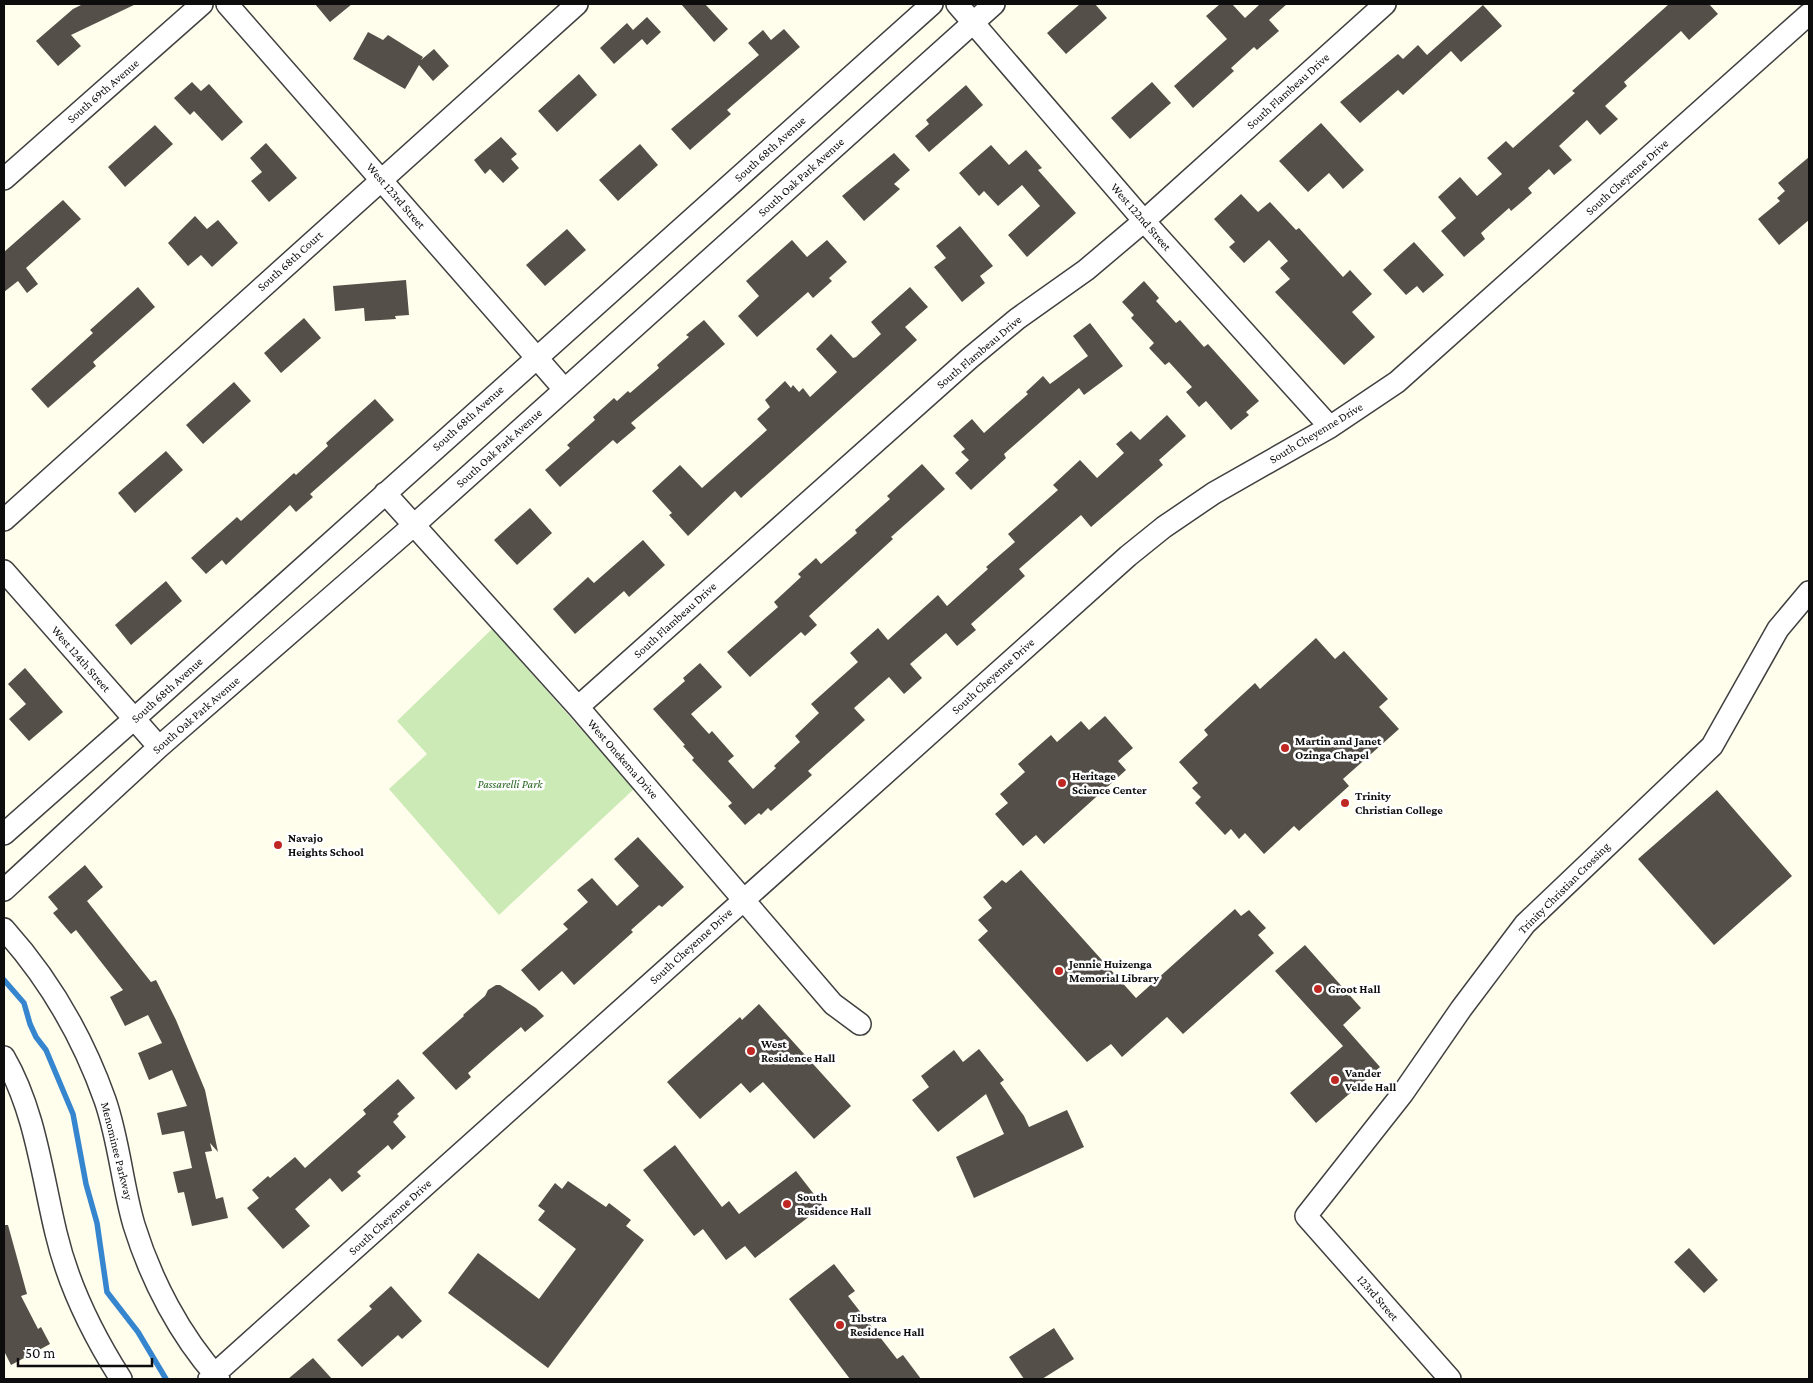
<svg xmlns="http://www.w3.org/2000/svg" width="1813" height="1383" font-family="'Crimson Pro',serif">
<rect width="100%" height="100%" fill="#fffdec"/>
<!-- green -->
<path fill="#cceab6" d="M492,629L634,789L499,915L389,789L427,754L397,721Z"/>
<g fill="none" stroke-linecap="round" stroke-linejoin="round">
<!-- stream -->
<path stroke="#3685cf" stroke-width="5.5" d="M4,980L24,1003L30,1024L36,1037L46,1050L73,1114L86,1184L97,1223L107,1292L138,1332L166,1379"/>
</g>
<!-- building -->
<path fill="#554f49" d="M83,4H136L71,35L81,46L58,66L36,41L73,9Z
M315,4H352L330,22Z
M681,4H705L728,29L714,42Z
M1080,4H1095L1107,18L1066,54L1047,33Z
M1220,4H1232L1245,18L1260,4H1287L1269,20L1279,31L1257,50L1254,47L1231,68L1234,71L1193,108L1174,86L1227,39L1206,16Z
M1669,4H1709L1718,14L1689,40L1681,31L1624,82L1627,86L1605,106L1618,119L1600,135L1587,120L1559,146L1572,160L1554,175L1549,169L1528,188L1532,193L1511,211L1509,208L1481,233L1485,239L1464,257L1441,231L1456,218L1438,197L1460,177L1477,196L1502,174L1487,158L1506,141L1513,148L1575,93L1572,91Z
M1483,5L1502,26L1461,62L1451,51L1403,95L1398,90L1360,123L1340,102L1398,54L1403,59L1418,45L1427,55Z
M647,17L661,32L647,45L642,39L614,64L600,48L627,23L633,30Z
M784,29L800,47L727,110L731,114L690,150L671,129L759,55L748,43L763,30L771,40Z
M368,32L383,40L388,35L423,57L421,60L434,49L449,66L433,81L419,65L405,89L353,59Z
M579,74L597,95L557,132L538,111Z
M192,82L201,91L209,84L243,122L222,141L194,111L190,115L174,98Z
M1152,82L1171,103L1130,139L1111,118Z
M966,85L983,105L929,152L915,136L929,124L926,120Z
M1321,123L1364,170L1343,189L1329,173L1308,192L1279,161Z
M155,125L173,144L125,187L108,167Z
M501,137L517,154L511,159L519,168L503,183L490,169L485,174L474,160Z
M266,143L297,178L269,202L251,181L262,172L250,158Z
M640,144L658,165L618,201L599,180Z
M991,145L1009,165L1026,150L1042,168L1038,170L1076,213L1027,257L1008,235L1040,206L1022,185L998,206L984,191L979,196L959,173Z
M894,153L910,170L894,184L900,189L864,221L842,196Z
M1809,157V220L1779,245L1758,219L1780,201L1777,198L1785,191L1778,183Z
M1241,194L1258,212L1270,202L1296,230L1299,228L1343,277L1350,270L1372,294L1352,312L1375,337L1344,365L1275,292L1290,279L1280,268L1288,261L1269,240L1244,263L1229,247L1235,242L1214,219Z
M63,200L81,219L26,268L38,284L27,293L18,281L4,292V252Z
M195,216L207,229L218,220L238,243L212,267L201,255L188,266L168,243Z
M960,226L993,266L980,276L985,283L962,302L934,267L946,258L936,246Z
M567,229L586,250L545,286L526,265Z
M792,240L807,257L827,240L847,262L829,278L832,281L813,298L808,292L757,337L738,316L759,296L746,281Z
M1414,242L1444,275L1423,293L1417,286L1406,295L1383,270Z
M406,280L409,315L395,316L396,319L365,321L364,308L335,311L333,286Z
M1144,281L1159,298L1156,301L1176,323L1180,320L1204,347L1208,344L1259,401L1246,412L1249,415L1231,430L1206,401L1199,407L1186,392L1192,387L1169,362L1165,365L1149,348L1154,343L1131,318L1134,315L1122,302Z
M138,287L155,307L93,362L96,366L48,408L31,389L93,333L90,330Z
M910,287L928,307L905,327L917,340L741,498L735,491L688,536L669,515L672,513L652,491L680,465L702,488L767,430L757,419L770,407L765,400L785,381L791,388L793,385L799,392L803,388L810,397L837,372L816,349L831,334L853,358L856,357L881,334L871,322Z
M304,318L321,338L281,373L264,353Z
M704,320L725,344L631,423L636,428L617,444L613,440L560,487L545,470L570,448L567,445L595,420L593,417L614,398L617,401L628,391L630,393L659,368L657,365L689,337L686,335Z
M1090,323L1123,366L1084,395L1079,388L1004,454L1006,458L971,490L955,473L969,460L961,452L965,449L953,436L972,419L984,433L1028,394L1026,392L1043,376L1050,384L1088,356L1073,336Z
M234,382L251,401L203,444L186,425Z
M375,399L394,420L310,494L313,497L296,512L290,505L226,565L222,560L206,574L191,558L237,517L241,521L294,473L296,475L328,446L326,443Z
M1167,415L1186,436L1159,460L1163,465L1091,527L1081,515L1019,569L1025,576L971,624L976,630L957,646L946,633L910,664L922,678L904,694L889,677L854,708L865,720L808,771L812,775L771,811L768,808L761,815L759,813L745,825L728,806L732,803L692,760L694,758L683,746L685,745L653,709L685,681L683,678L700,663L722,687L691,714L709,734L712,731L734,756L728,761L753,789L776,768L774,766L800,742L795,736L819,713L811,704L858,662L850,653L878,628L888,640L938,595L947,606L988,569L986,567L1015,542L1008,534L1058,490L1053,485L1080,460L1097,478L1124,453L1116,444L1131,431L1140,440Z
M166,451L183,470L135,513L118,493Z
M922,464L945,489L891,537L893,539L809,616L817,625L805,636L801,632L750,677L727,652L778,607L774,602L801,577L798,574L816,558L821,564L857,533L855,530L890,499L887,496Z
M530,508L552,533L517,565L494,540Z
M643,540L665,565L629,597L624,591L575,634L553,609L588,577L594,583Z
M166,581L182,601L131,645L115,625Z
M1316,638L1335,659L1344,651L1388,699L1379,707L1399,729L1343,779L1349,786L1299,831L1294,826L1264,854L1245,833L1239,839L1231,829L1225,835L1195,803L1201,797L1192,788L1198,783L1179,762L1208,735L1204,730L1255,683L1260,689Z
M25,668L63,712L29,741L9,719L26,704L8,684Z
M1105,716L1133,748L1118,761L1126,770L1044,844L1036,835L1023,846L995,814L1008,803L1000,794L1025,772L1018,764L1051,735L1057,742L1081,721L1089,730Z
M1717,790L1792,876L1714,945L1638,859Z
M638,837L684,887L662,907L659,905L631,930L633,932L574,985L562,971L539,991L521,970L568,929L563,924L588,902L577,890L592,878L617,906L639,886L614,859Z
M85,865L103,887L87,901L151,982L156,980L176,1020L205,1090L218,1152L210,1143L212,1151L205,1152L216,1199L223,1197L228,1218L192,1226L184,1192L178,1193L173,1172L192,1168L184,1131L162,1135L157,1113L187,1106L172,1070L149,1080L138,1053L162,1043L148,1015L125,1026L110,997L123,990L76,930L71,934L53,913L58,909L48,897Z
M1021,870L1136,998L1235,909L1241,916L1249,910L1266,928L1258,935L1274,953L1183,1034L1167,1017L1122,1057L1111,1044L1087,1062L978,940L988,931L978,920L992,908L983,897L1002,880L1006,883Z
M1305,945L1361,1008L1343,1025L1380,1067L1316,1123L1290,1093L1343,1046L1275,971Z
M496,985H500L536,1008L544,1016L525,1032L521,1027L494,1050L468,1073L471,1077L456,1090L422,1053L464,1016L463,1015L485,996L488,990Z
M759,1004L851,1106L814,1139L763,1082L750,1093L741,1083L700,1119L667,1082L740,1017L742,1020Z
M979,1049L1004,1080L1000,1083L1024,1116L1029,1127L1067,1110L1084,1147L974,1198L956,1157L1004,1134L986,1094L938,1132L912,1100L929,1087L921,1076L954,1050L963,1062Z
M398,1079L415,1098L397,1114L399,1116L393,1122L406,1137L392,1150L388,1145L357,1172L361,1176L342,1192L330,1178L295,1209L310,1226L283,1249L247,1208L259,1198L252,1190L268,1176L270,1178L295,1157L305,1168L366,1114L363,1110Z
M675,1145L722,1207L729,1201L739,1214L796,1171L823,1206L755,1258L745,1246L726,1260L703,1229L694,1236L643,1170Z
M568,1181L606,1207L609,1203L631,1220L626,1226L644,1240L548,1368L448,1293L478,1253L539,1299L576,1249L538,1220L545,1211L538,1206L555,1183L562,1189Z
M4,1225H8L27,1294L21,1296L38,1329L41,1327L50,1344L11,1365L4,1351Z
M1689,1248L1718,1280L1704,1293L1674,1262Z
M834,1264L855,1291L848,1296L897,1359L903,1355L921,1379H850L789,1299Z
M391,1286L422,1321L402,1339L398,1335L362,1367L337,1340L372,1309L369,1306Z
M1054,1328L1074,1359L1042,1379H1024L1009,1357Z
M313,1358L332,1379H288Z"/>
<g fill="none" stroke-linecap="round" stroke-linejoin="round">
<!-- minor casing -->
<g stroke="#404040" stroke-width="24">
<path id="minor" d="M227,4L564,389
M957,4L1144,221L1330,427
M4,179L202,4
M385,493L578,707L833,1004L860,1024
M4,520L577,4
M4,571L159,747
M578,707L970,358L1017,319L1086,270L1144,221L1385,4
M4,834L134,719L932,4
M4,890L159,747L414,525L994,4
M4,929C49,979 82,1035 105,1100C119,1140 122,1184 134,1225C151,1280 180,1336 219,1379
M4,1057C35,1110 42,1175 56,1233C68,1284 93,1335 121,1379
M209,1379L1128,556L1164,527L1214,493L1330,427L1397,382L1809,14
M1450,1379L1306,1216L1403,1093L1461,1009L1525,924L1712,746L1778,629L1809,592"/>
</g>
<!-- minor -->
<use href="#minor" stroke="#fff" stroke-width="21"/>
</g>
<!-- markers -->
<g fill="#bf2822" stroke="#fff" stroke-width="2">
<circle cx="1285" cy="748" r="5"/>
<circle cx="1062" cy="783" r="5"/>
<circle cx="1345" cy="803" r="5"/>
<circle cx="278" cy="845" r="5"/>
<circle cx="1059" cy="971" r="5"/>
<circle cx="1318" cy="989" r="5"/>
<circle cx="751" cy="1051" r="5"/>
<circle cx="1335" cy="1080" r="5"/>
<circle cx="787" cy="1204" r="5"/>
<circle cx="840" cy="1325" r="5"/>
</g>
<g text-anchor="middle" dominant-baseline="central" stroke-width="5" stroke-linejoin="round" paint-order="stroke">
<!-- street labels -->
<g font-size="12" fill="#0d0d0d" stroke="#fff">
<text transform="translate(103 91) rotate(-41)">South 69th Avenue</text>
<text transform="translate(1288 91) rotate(-42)">South Flambeau Drive</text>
<text transform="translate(770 149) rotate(-42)">South 68th Avenue</text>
<text transform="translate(801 177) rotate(-42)">South Oak Park Avenue</text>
<text transform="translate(1627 177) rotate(-42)">South Cheyenne Drive</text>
<text transform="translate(396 196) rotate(49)">West 123rd Street</text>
<text transform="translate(1141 217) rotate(49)">West 122nd Street</text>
<text transform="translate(290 261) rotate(-42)">South 68th Court</text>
<text transform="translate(979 352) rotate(-40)">South Flambeau Drive</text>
<text transform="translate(468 418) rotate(-42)">South 68th Avenue</text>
<text transform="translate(1316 433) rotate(-31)">South Cheyenne Drive</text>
<text transform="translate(499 448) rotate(-42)">South Oak Park Avenue</text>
<text transform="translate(675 620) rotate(-42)">South Flambeau Drive</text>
<text transform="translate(81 659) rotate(49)">West 124th Street</text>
<text transform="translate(993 676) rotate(-42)">South Cheyenne Drive</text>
<text transform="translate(167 690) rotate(-42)">South 68th Avenue</text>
<text transform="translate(196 715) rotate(-41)">South Oak Park Avenue</text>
<text transform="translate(623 759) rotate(49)">West Onekema Drive</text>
<text transform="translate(1564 888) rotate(-45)">Trinity Christian Crossing</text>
<text transform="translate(691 946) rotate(-42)">South Cheyenne Drive</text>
<text transform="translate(117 1151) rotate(76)">Menominee Parkway</text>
<text transform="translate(390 1217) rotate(-42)">South Cheyenne Drive</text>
<text transform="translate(1378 1298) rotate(49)">123rd Street</text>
</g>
<!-- poi labels -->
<g font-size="12" font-weight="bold" fill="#0d0d0d" stroke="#fff" text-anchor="start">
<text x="1295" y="741">Martin and Janet<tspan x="1295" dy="14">Ozinga Chapel</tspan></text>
<text x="1072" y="776">Heritage<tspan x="1072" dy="14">Science Center</tspan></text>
<text x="1355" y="796">Trinity<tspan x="1355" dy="14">Christian College</tspan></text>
<text x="288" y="838">Navajo<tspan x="288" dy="14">Heights School</tspan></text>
<text x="1069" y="964">Jennie Huizenga<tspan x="1069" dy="14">Memorial Library</tspan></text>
<text x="1328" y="989">Groot Hall</text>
<text x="761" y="1044">West<tspan x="761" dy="14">Residence Hall</tspan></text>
<text x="1345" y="1073">Vander<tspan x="1345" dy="14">Velde Hall</tspan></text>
<text x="797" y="1197">South<tspan x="797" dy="14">Residence Hall</tspan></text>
<text x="850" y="1318">Tibstra<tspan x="850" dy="14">Residence Hall</tspan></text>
</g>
<!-- park labels -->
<g font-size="12" font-style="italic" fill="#25651c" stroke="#fff">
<text x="510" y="784">Passarelli Park</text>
</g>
</g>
<!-- border -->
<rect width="1813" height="1383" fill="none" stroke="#0d0d0d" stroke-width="10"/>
<!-- scale -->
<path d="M18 1358v8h134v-8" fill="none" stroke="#0d0d0d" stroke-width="2.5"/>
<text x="25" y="1358" font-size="15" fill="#0d0d0d" stroke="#ffffff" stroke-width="4" paint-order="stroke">50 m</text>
</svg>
